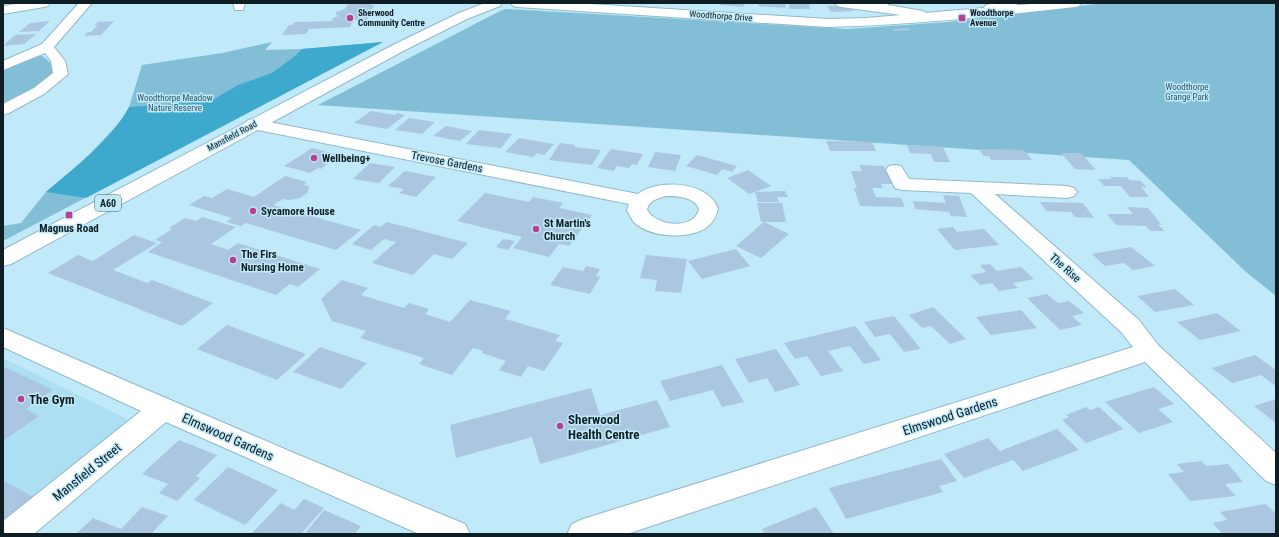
<svg xmlns="http://www.w3.org/2000/svg" width="1279" height="537" font-family="'Roboto Condensed',sans-serif">
<rect width="100%" height="100%" fill="#c0e9f9"/>
<!-- built -->
<path fill="#addff2" d="M3,358L129,420L3,524Z"/>
<!-- green -->
<path fill="#82bfd6" d="M1105,3H1276V296L1246,272L1129,160L318,105L502,10L507,9L847,29L948,22Z
M272,42L265,50L302,49L383,42L3,241V226L21,223L46,192L84,160L122,120L129,107L142,65L222,53Z
M34,56H42C45,58 49,61 51,64C62,84 15,99 3,104V71Z"/>
<!-- forest -->
<path fill="#3daacd" d="M383,42L86,198L46,192C74,168 111,140 129,107L211,101L238,85L272,73L295,56L302,49Z"/>
<!-- building -->
<path fill="#abc6e1" d="M349,3H371L370,5H374L367,20H354L350,27L309,29L306,34L282,35L289,25H292L295,22L334,21L332,20L333,18L339,16L336,15V12L345,9Z
M721,3H745L744,7L720,5Z
M759,3H786L785,8L758,6Z
M789,3H809L810,9H789Z
M849,5L854,11L831,12L827,6Z
M50,21L39,31L19,32L30,23Z
M114,21L101,35L84,36L88,32H91L98,25L94,26L98,22Z
M908,28L911,30L895,31L892,29Z
M36,34L24,44L3,46L15,35Z
M371,111L395,115L397,113L405,115L387,129L354,123Z
M409,118L435,122L422,134L395,130Z
M446,126L472,131L460,141L433,136Z
M479,130L512,134L501,148L466,144Z
M519,138L554,144L544,155L537,153L533,157L505,152Z
M826,141L872,142L876,151H830Z
M560,143L575,145L574,147L601,150L592,165L549,160Z
M907,145L943,147L950,162H934L931,154L910,153Z
M312,148L338,155L321,169L318,168L310,173L284,166Z
M611,149L643,154L637,165L632,164L629,168L617,166L614,171L597,168Z
M979,149L1024,150L1032,160H991L989,156H984Z
M655,152L681,155L675,171L648,167Z
M1061,153H1081L1096,170L1075,169Z
M697,155L737,166L732,172L722,169L717,175L686,166Z
M370,163L395,167L379,183L353,179Z
M859,165L884,166L892,184H881L883,188H872L876,197L901,198L905,207L860,206L854,188H857L851,171H862Z
M748,170L771,186L755,192L785,191L788,197H777L779,202H758L755,192L749,194L727,178Z
M405,171L436,177L416,197L399,193L404,189L388,186Z
M285,176L307,182L303,185L309,186L308,192L300,198L289,200L283,199L273,205L361,230L336,250L246,223L241,226L226,222L232,218L189,205L204,196L212,198L227,189L254,197Z
M1110,177H1127L1130,180L1141,181L1147,188L1141,187L1149,197H1130L1121,186H1104L1098,179H1112Z
M485,193L529,202L533,197L563,203L559,208L592,215L569,246L559,244L549,257L513,248L522,237L457,221Z
M943,195L959,196L967,217L951,216L949,212L915,209L913,201L946,203Z
M1040,202L1083,203L1094,218L1075,217L1071,212L1046,211Z
M757,203H782L786,222H761Z
M1127,207L1148,208L1162,225L1158,224L1164,231H1150L1146,226L1116,225L1107,214H1133Z
M202,217L236,227L211,244L228,250L238,243L320,269L298,287L290,284L276,295L148,252L162,242L155,240L172,229L169,228L185,218L196,221Z
M387,222L468,243L452,259L434,254L413,275L372,263L396,242L384,239L371,250L352,244L374,225L380,227Z
M764,222L789,234L761,258L736,246Z
M953,227L957,232L984,229L999,245L955,250L937,229Z
M134,235L157,243L113,270L147,283L152,280L213,303L182,326L48,273L78,255L93,261Z
M503,239L515,241L508,250L496,247Z
M1131,247L1155,266L1133,270L1124,263L1105,266L1092,254Z
M736,249L750,266L702,279L688,261Z
M646,255L687,259L681,293L655,291L657,280L640,278Z
M990,264L997,271L1021,267L1034,279L1013,283L1018,288L999,291L992,283L980,285L970,275L986,272L980,265Z
M586,266L600,269L596,276L600,277L590,294L550,285L563,267L583,271Z
M342,280L368,288L361,295L404,308L409,303L429,309L425,314L450,322L470,300L511,311L505,319L560,335L555,341L563,343L544,371L528,366L521,377L499,370L506,361L482,353L483,351L473,348L452,375L419,364L424,358L360,338L366,331L332,321L321,299Z
M1175,289L1194,305L1155,312L1137,296Z
M1047,294L1058,303L1069,301L1084,313L1072,316L1082,325L1060,330L1027,298Z
M933,307L966,339L950,344L931,326L922,328L909,315Z
M1021,310L1037,328L991,335L976,317Z
M1217,313L1241,331L1200,340L1177,322Z
M894,316L921,349L904,352L890,334L875,337L864,322Z
M227,325L306,354L277,380L197,349Z
M855,326L881,360L864,364L850,346L828,351L843,371L821,376L807,356L795,359L784,343Z
M320,347L367,363L341,389L293,372Z
M776,349L800,385L775,392L767,378L749,383L735,359Z
M1255,355L1276,370V384L1274,385L1261,375L1232,383L1212,368Z
M722,365L744,402L722,407L713,390L670,401L660,381Z
M3,366L53,390L26,409L39,416L3,441Z
M1154,387L1174,404L1158,409L1173,422L1139,433L1105,402Z
M591,388L600,415L657,400L670,427L540,464L532,437L456,458L450,425Z
M1276,399V423L1254,406Z
M1086,407L1090,410L1099,407L1123,429L1086,443L1062,420L1069,417L1066,415Z
M1057,429L1079,450L1023,471L1013,460L964,478L944,454L988,438L1000,451Z
M179,440L217,455L196,476L200,478L177,501L159,493L168,484L142,474Z
M941,459L957,481L939,486L943,492L846,519L829,488Z
M1202,461L1206,466L1228,464L1243,482L1225,484L1236,496L1190,501L1168,474L1184,472L1177,464Z
M228,467L278,490L245,525L194,500Z
M3,480L35,498L3,523Z
M304,499L324,508L301,534H251L281,503L294,510Z
M1266,504L1276,514V533L1222,534L1213,523L1227,520L1220,512Z
M142,507L168,516L151,534H76L93,518L121,529Z
M816,507L834,534H765L762,529Z
M324,510L361,526L355,534H310L306,532Z"/>
<g fill="none" stroke-linecap="round" stroke-linejoin="round">
<!-- minor casing -->
<g stroke="#91b9c9" stroke-width="2">
<path id="minor" d="M23,3H50L48,6L44,7L3,14V6Z
M79,3H92L54,47L65,61L68,74L44,94L9,113L3,115V104L34,88L53,73L51,61L45,53L3,70V61L42,44Z
M233,3H245L243,10H235Z
M835,3H889L888,5L923,11L931,17L929,20L925,21L916,17L841,7L837,6Z
M996,3H1018L1016,6L998,10L999,12L997,15C991,16 987,14 983,9L986,5Z
M254,119L638,194C658,178 710,182 718,209C716,216 713,223 707,227C690,240 648,238 633,221C631,218 629,214 627,210L629,204L248,128L246,124L248,120ZM666,196C677,196 695,197 699,209C698,212 697,215 695,217C683,229 655,224 647,210C649,200 657,199 666,196Z
M895,165L901,166L909,179L1067,186L1074,188L1077,192L1074,196L1067,198L995,194L1139,320L1158,345L1276,453V485L1266,481L1145,362L627,534H567L572,524L583,519L1133,347L1121,332L971,193L902,190L895,188L886,170L889,166Z
M3,328L294,453L465,524L470,534H419L166,422L34,534H3V521L141,411L3,347Z"/>
</g>
<!-- tertiary casing -->
<g stroke="#91b9c9" stroke-width="2">
<path id="tertiary" d="M511,3H574L828,19L866,18L1042,3H1081L1079,6L1075,7C993,16 911,25 828,27L517,7L513,6Z"/>
</g>
<!-- trunk casing -->
<g stroke="#91b9c9" stroke-width="2">
<path id="trunk" d="M485,3H502L500,6L467,19L405,50L11,264L3,266V250L395,44L459,13Z"/>
</g>
<!-- minor -->
<use href="#minor" fill="#fff" fill-rule="evenodd"/>
<!-- tertiary -->
<use href="#tertiary" fill="#fff" fill-rule="evenodd"/>
<!-- trunk -->
<use href="#trunk" fill="#fff" fill-rule="evenodd"/>
</g>
<!-- markers -->
<g fill="#b93f90" stroke="#c0e9f9" stroke-width="1.5">
<circle cx="350" cy="18" r="4"/>
<rect x="958" y="14" width="8" height="8" rx="2"/>
<circle cx="314" cy="158" r="4"/>
<circle cx="253" cy="211" r="4"/>
<rect x="65" y="211" width="8" height="8" rx="2"/>
<circle cx="536" cy="229" r="4"/>
<circle cx="233" cy="260" r="4"/>
<circle cx="21" cy="399" r="4"/>
<circle cx="560" cy="426" r="4"/>
</g>
<g text-anchor="middle" dominant-baseline="central" stroke-width="3" stroke-linejoin="round" paint-order="stroke">
<!-- far-poi labels -->
<g font-size="9" font-weight="bold" fill="#0f1e24" stroke="#c0e9f9" text-anchor="start">
<text x="358" y="13">Sherwood<tspan x="358" dy="10">Community Centre</tspan></text>
<text x="970" y="13">Woodthorpe<tspan x="970" dy="10">Avenue</tspan></text>
</g>
<!-- far-street labels -->
<g font-size="9" fill="#0f1e24" stroke="#c0e9f9">
<text transform="translate(721 16) rotate(4)">Woodthorpe Drive</text>
<text transform="translate(232 136) rotate(-28)">Mansfield Road</text>
</g>
<!-- far-park labels -->
<g font-size="9" fill="#285565" stroke="#c0e9f9">
<text x="1187" y="87">Woodthorpe<tspan x="1187" dy="10">Grange Park</tspan></text>
<text x="175" y="98">Woodthorpe Meadow<tspan x="175" dy="10">Nature Reserve</tspan></text>
</g>
<!-- shield labels -->
<rect fill="#c0e9f9" stroke="#445b64" stroke-width="1" x="95" y="195" width="26" height="16" rx="3"/>
<g font-size="10" font-weight="bold" fill="#0f1e24">
<text x="108" y="203">A60</text>
</g>
<!-- poi labels -->
<g font-size="11" font-weight="bold" fill="#0f1e24" stroke="#c0e9f9" text-anchor="start">
<text x="322" y="158">Wellbeing+</text>
<text x="261" y="211">Sycamore House</text>
<text x="544" y="223">St Martin's<tspan x="544" dy="13">Church</tspan></text>
<text x="69" y="228" text-anchor="middle">Magnus Road</text>
<text x="241" y="254">The Firs<tspan x="241" dy="13">Nursing Home</tspan></text>
</g>
<!-- street labels -->
<g font-size="11" fill="#0f1e24" stroke="#c0e9f9">
<text transform="translate(447 162) rotate(11)">Trevose Gardens</text>
<text transform="translate(1065 268) rotate(42)">The Rise</text>
</g>
<!-- near-poi labels -->
<g font-size="13" font-weight="bold" fill="#0f1e24" stroke="#c0e9f9" text-anchor="start">
<text x="29" y="399">The Gym</text>
<text x="568" y="419">Sherwood<tspan x="568" dy="15">Health Centre</tspan></text>
</g>
<!-- near-street labels -->
<g font-size="13" fill="#0f1e24" stroke="#c0e9f9">
<text transform="translate(950 416) rotate(-18)">Elmswood Gardens</text>
<text transform="translate(228 437) rotate(24)">Elmswood Gardens</text>
<text transform="translate(87 472) rotate(-39)">Mansfield Street</text>
</g>
</g>
<!-- border -->
<rect width="1279" height="537" fill="none" stroke="#0f1e24" stroke-width="8"/>
</svg>
